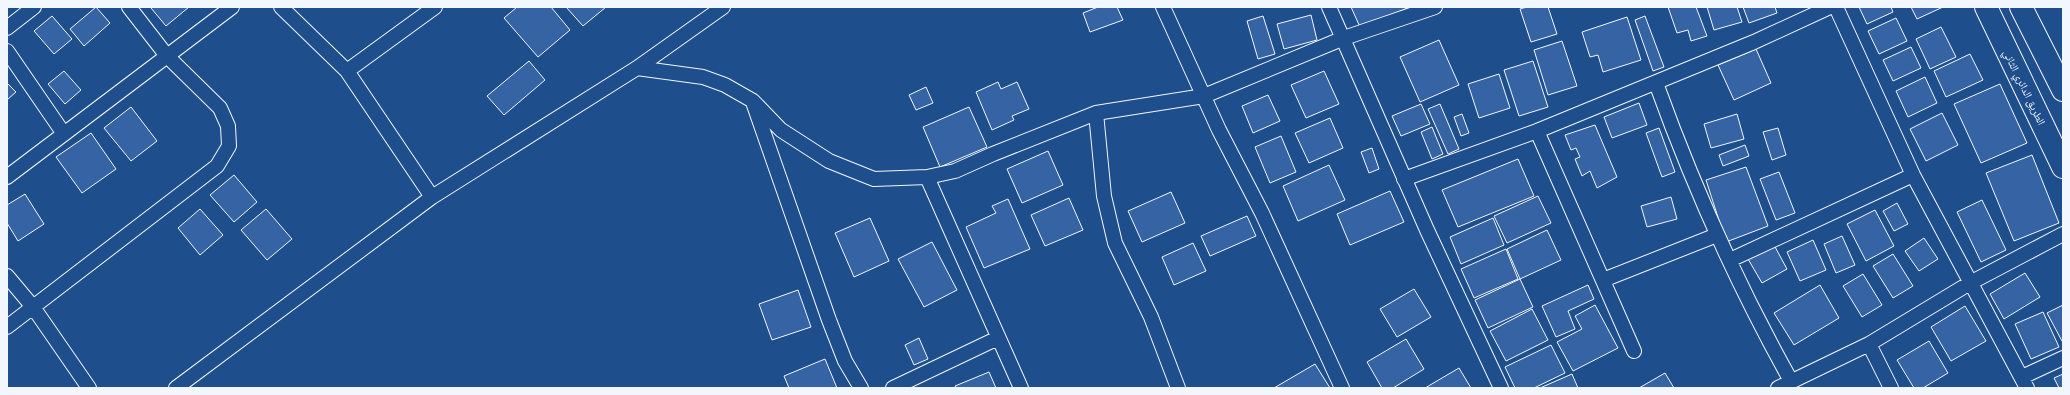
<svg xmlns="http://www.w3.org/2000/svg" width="2070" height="395" font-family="Lato,'Noto Naskh Arabic',sans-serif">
<rect width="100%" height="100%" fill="#1f4e8c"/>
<!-- building -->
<path fill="#3563a3" stroke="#f2f6ff" d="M96,7L110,23L84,46L70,29Z
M152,7H189L166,26L151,8Z
M517,7H551L570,30L538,57L504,18Z
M566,7H606L583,26Z
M1098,7H1117L1123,20L1090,32L1083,13Z
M1351,7H1410L1360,27Z
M1527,7H1548L1557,34L1531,42L1520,9Z
M1668,7H1696L1707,36L1691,41L1688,30L1677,33Z
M1707,7H1737L1742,22L1714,30Z
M1743,7H1775L1777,13L1749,23Z
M1859,7H1891L1893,12L1867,24Z
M1911,7H1943L1917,19Z
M1311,15L1317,40L1284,49L1277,24Z
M52,16L72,39L54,54L34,31Z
M1263,16L1275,54L1258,59L1247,21Z
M1645,16L1664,67L1653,71L1635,20Z
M1627,17L1641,60L1603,72L1598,55L1590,57L1582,32Z
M1896,18L1907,41L1879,54L1868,31Z
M1941,27L1956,57L1930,69L1916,39Z
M1439,40L1459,85L1420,102L1400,57Z
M1562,41L1577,86L1548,95L1534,50Z
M1911,47L1921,68L1893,81L1883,60Z
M1756,49L1771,83L1734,100L1718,65Z
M1970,54L1983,80L1946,97L1934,71Z
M529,61L545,80L504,115L487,96Z
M1533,61L1548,107L1519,116L1504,70Z
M64,71L81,90L65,104L48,84Z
M1324,71L1339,104L1306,118L1291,85Z
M1499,74L1510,108L1479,118L1468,84Z
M1925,77L1937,103L1908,117L1896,91Z
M998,82L1001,89L1017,82L1029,109L1012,116L1014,120L992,130L976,92Z
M7,83L16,92L7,100Z
M2000,84L2027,143L1981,163L1954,104Z
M926,87L933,103L916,110L909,95Z
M1268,95L1280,121L1253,133L1242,106Z
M1639,103L1647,125L1612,138L1604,117Z
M1421,104L1430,124L1401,136L1392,116Z
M1440,104L1459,149L1448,154L1428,109Z
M131,107L157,141L131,161L104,128Z
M969,107L987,147L940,167L923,127Z
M1942,113L1958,145L1926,161L1910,129Z
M1462,114L1469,133L1461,136L1454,117Z
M1737,114L1744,139L1711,148L1704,124Z
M1330,118L1343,148L1309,163L1295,133Z
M1595,125L1617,177L1597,188L1590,171L1582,176L1575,159L1580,157L1576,148L1571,150L1565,135Z
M1432,127L1443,154L1432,159L1421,132Z
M1659,128L1675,172L1662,177L1646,133Z
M1778,128L1786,155L1772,160L1763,132Z
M91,133L116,169L82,193L56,157Z
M1281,136L1296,172L1270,183L1255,147Z
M1745,145L1749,156L1723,166L1719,155Z
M1372,148L1379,169L1369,173L1361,152Z
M1048,151L1063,185L1022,203L1007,169Z
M2032,155L2059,223L2014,241L1986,173Z
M1518,159L1534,196L1458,227L1442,190Z
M1329,165L1345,200L1298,221L1283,186Z
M1746,167L1768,226L1726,242L1706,180Z
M1779,172L1795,213L1776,220L1760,179Z
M234,175L257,202L234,222L210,195Z
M1390,191L1404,222L1350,245L1337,214Z
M1171,192L1185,223L1142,242L1128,211Z
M25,194L44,224L18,241L7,223V205Z
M1538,196L1551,223L1507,243L1494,216Z
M1671,197L1677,219L1647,227L1641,206Z
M1069,198L1083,230L1045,246L1031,215Z
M1008,199L1030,249L984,268L966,227L996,213L992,206Z
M1982,200L2006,250L1981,262L1957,212Z
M1897,203L1908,224L1894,231L1883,211Z
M200,209L223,235L200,255L178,228Z
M266,209L292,239L267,260L241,230Z
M1875,210L1894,246L1866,261L1847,224Z
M1247,216L1256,236L1210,256L1201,236Z
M870,218L889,261L854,277L835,233Z
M1493,218L1504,245L1461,264L1450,237Z
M1547,230L1561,260L1520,279L1507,249Z
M1842,236L1855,265L1836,273L1824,244Z
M1924,238L1938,259L1919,271L1905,251Z
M1813,240L1826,270L1800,281L1787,252Z
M932,242L957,290L924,307L898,259Z
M1193,243L1206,271L1174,285L1162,257Z
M1774,245L1787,269L1762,283L1748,259Z
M1506,249L1518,279L1474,298L1461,269Z
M1893,254L1913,286L1893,298L1873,266Z
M2025,273L2040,297L2004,319L1990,294Z
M1863,274L1882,305L1862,317L1843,286Z
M1520,279L1533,307L1488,328L1475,300Z
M1588,285L1594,299L1568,311L1575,329L1556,337L1542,306Z
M1820,285L1839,318L1794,345L1774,313Z
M1414,289L1431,317L1397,337L1380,309Z
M798,290L811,327L772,340L759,304Z
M1595,305L1618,348L1573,371L1557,342L1582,329L1575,316Z
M2063,305V341H2062L2047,313Z
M1965,306L1986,341L1951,361L1931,327Z
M1532,309L1548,340L1506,361L1490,331Z
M2043,312L2059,347L2031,359L2015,324Z
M919,338L928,359L914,365L905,345Z
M1406,339L1424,369L1393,388H1382L1367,362Z
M1929,341L1948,373L1923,388H1914L1897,360Z
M1551,345L1565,373L1534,388H1515L1505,367Z
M825,359L837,388H789L784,376Z
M1315,364L1330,388H1274Z
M1459,368L1471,388H1425Z
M989,372L996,388H956L955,386Z
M1665,373L1674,388H1639Z
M1572,374L1578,388H1540Z
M2063,374V388H2059L2054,378Z"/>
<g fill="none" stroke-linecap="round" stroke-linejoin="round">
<!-- minor casing -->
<g stroke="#f2f6ff" stroke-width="16">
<path id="minor" d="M281,7L347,71L432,197
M1163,7L1219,130L1262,213L1342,388
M1329,7L1427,230L1501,388
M1836,7L1913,175L2027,388
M7,28L34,7
M7,51L64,134
M637,68L703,77L725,85L753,101L781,130L829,161L874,179L927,177L955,171L993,154L1096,113L1204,96L1344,38L1435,7
M347,71L435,7
M1656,83C1693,186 1738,286 1791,381
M754,105L829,320L845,361L861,388
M1096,113L1104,196L1115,243L1151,317L1178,388
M1537,131L1634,351
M7,177L232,7
M927,177L1021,388
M1404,179L1537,131L1754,42L1830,7
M1730,260L1913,175
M7,276L33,307L89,388
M1603,280L1717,235
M7,327L217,166L229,146L228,126L220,108L167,56L129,7
M1869,344L1891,388
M2022,377L2063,358
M176,388L432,197L637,68L723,7
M893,388L998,338
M1778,388L1869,344L1970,283L2063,234"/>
</g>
<!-- primary casing -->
<g stroke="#f2f6ff" stroke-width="24">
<path id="primary" d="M1986,7L2063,167
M2021,7L2063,90"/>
</g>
<!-- minor -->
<use href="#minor" stroke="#1f4e8c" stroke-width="14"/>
<!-- primary -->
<use href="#primary" stroke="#1f4e8c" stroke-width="22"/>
</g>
<g text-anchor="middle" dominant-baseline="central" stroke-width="3" stroke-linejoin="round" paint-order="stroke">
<!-- street labels -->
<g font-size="11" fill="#f2f6ff" stroke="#1f4e8c">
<text transform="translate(2025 87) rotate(64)">الطريق الدائري الثاني</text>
</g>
</g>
<!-- border -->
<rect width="2070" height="395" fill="none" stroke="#f2f6ff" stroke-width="16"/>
</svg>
